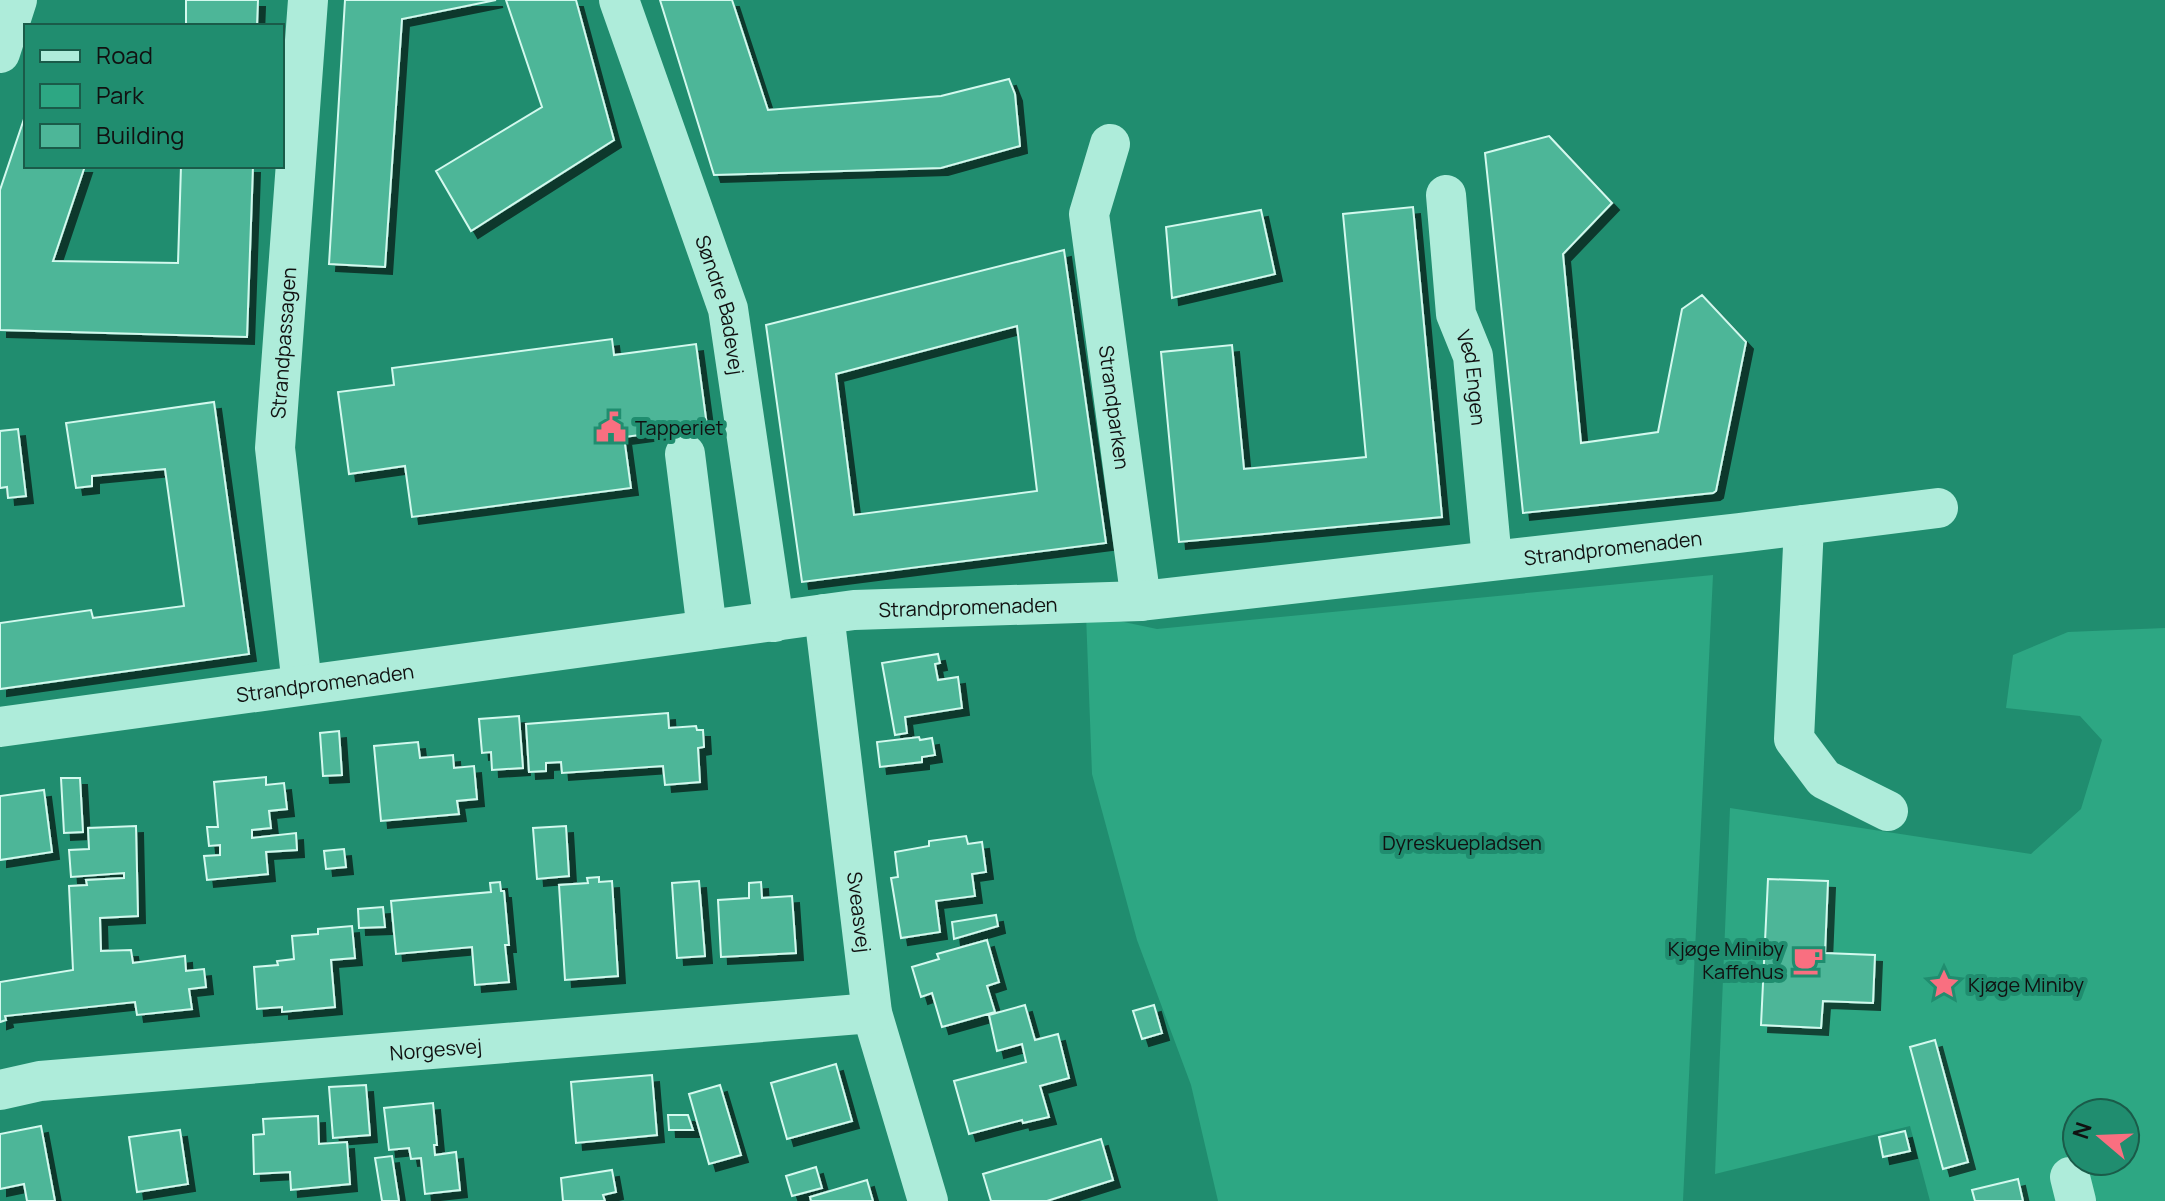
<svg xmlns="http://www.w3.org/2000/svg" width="2165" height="1201" font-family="Manrope,sans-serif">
<defs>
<filter id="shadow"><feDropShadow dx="7" dy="7" stdDeviation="0" flood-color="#0009"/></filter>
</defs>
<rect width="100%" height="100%" fill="#208d6f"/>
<!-- green -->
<path fill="#2da783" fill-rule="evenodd" d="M1713,575L1683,1201H1218L1191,1085L1137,940L1092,774L1086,614L1157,629Z
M2165,628V1201H1930L1910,1126L1715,1174L1730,808L2031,854L2081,809L2102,740L2080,716L2006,708L2013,655L2068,632ZM2077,1113H2125V1161H2077Z"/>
<!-- building -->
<path fill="#4db698" stroke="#d3f9ee" stroke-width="2" fill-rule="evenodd" filter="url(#shadow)" d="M186,0H258L257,26H186Z
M345,0H496L402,19L385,267L329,264Z
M506,0H576L614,140L471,231L436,171L542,107Z
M660,0H732L768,110L941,96L1009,79L1015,94L1020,146L941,168L714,175Z
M26,113V166H85L53,261L178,263L181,166H253L247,337L0,330V190Z
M1549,136L1612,203L1563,254L1581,443L1658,432L1682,309L1702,295L1746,342L1716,491L1713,493L1523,513L1485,153Z
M1413,207L1442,517L1179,542L1161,352L1232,345L1244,469L1366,457L1343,214Z
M1261,210L1275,274L1172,298L1166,227Z
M1064,250L1106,543L802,582L766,325ZM1017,326L1037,491L854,515L836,374Z
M612,339L614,355L696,344L707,426L624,437L631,488L412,517L405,466L349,474L338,392L394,385L392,368Z
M214,402L249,654L0,689V623L91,610L93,618L184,606L165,469L92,476V486L76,488L66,423Z
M18,429L26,496L8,498L7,487L0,488V431Z
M938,654L940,663L935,664L938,680L958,677L962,708L905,717L907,733L895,735L882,663Z
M668,713L669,728L696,726L697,730H703L704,747L698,748L700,782L665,785L663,766L562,773L561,762L546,763V771L529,772L526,724Z
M519,716L523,768L492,770L491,752L482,753L479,719Z
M339,731L342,775L323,776L320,733Z
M919,737L920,740L932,738L935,755L922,757V762L880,767L877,742Z
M418,742L420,758L453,755L454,768L474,766L477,799L457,801L459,814L381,821L374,746Z
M266,777V785L284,783L287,809L269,811L271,828L252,830V838L296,833L297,850L266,852L268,874L207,880L204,856L220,855V845L209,846L207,827H218L214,782Z
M61,778H80L83,832L64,833Z
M44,790L52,852L0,860V796Z
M136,826L138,916L100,918L101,951L131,950L133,963L185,956L186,971L204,969L206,987L189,989L192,1009L137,1015L135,1002L5,1016L6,1020L0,1022V982L73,970L69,886L87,885L86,880L124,878V873L71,877L69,850L89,849L88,828Z
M566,826L569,876L537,879L533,828Z
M966,836L968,844L982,842L986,872L972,874L975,896L936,901L940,932L901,938L891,878L898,877L895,852L929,846V841Z
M344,849L346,867L326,869L324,851Z
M599,877V882L612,881L618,976L565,980L559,885L588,883L587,878Z
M1768,879L1828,881L1825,953L1875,955L1873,1003L1823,1001L1821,1028L1761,1025Z
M699,881L705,956L677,958L672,883Z
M500,882L501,891H504L509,945H505L509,982L475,985L472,947L396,954L391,901L491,892L490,883Z
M761,882L762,898L792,896L796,953L721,957L718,900L749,898V883Z
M383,907L385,927L359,928L358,909Z
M996,915L998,926L954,939L952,922Z
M352,926L355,958L331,960L335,1007L282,1012V1007L257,1009L254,967L278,965L277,961L294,959L292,936L318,934V929Z
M987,940L999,982L987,986L995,1012L942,1027L932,993L921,997L912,967L939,959L937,954Z
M1025,1005L1035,1040L1058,1034L1069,1078L1040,1086L1049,1117L1023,1123L1022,1120L969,1134L954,1081L1026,1062L1022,1044L997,1051L989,1015Z
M1154,1005L1162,1033L1142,1039L1133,1011Z
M1935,1040L1968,1162L1943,1169L1910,1047Z
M836,1064L852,1121L787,1139L771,1083Z
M652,1075L657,1135L576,1143L571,1082Z
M366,1085L370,1135L333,1138L329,1087Z
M720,1085L741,1155L709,1164L689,1094Z
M433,1103L437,1145H434L435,1155L456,1152L460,1190L425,1194L421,1158L411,1159L409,1148L389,1150L384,1108Z
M668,1115H688L693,1130H669Z
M318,1116L319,1144L347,1142L350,1184L291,1190L290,1172L254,1174L253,1135L264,1134L263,1119Z
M41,1126L55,1201H27L24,1184L0,1189V1134Z
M180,1130L188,1184L137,1192L129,1137Z
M1905,1131L1910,1151L1883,1157L1879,1137Z
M1101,1139L1113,1180L1047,1201H991L983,1174Z
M392,1156L399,1201H382L375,1158Z
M816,1167L822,1188L792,1196L786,1176Z
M612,1170L616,1192L603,1195L605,1201H563L561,1178Z
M2018,1179L2023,1201H1975L1972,1190Z
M867,1180L873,1201H811L810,1197Z"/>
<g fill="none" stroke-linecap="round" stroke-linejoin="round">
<!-- minor -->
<g stroke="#aeecda" stroke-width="40">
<path id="s1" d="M619,0L728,309L774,622"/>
<path d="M0,53L17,0"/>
<path id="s2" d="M1110,144L1089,214L1141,601"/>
<path id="s3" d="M1446,195L1456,314L1473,356L1492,560"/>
<path d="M685,454L707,630"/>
<path d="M1804,525L1794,739L1824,779L1888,811"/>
<path id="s4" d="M824,614L872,1013L928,1201"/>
<path id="s5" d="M302,685L275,448L308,0"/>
<path id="s6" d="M0,727L854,610L1141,601L1739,533L1938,508"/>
<path id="s7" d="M0,1090L40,1081L872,1013"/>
<path d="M2070,1177L2076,1201"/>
</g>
</g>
<!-- icons -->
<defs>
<g id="civic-bare" transform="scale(2.4)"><path d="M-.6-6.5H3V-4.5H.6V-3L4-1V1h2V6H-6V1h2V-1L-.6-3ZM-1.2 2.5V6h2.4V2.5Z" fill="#f96f80" stroke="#208d6f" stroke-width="2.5" paint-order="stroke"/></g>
<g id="cafe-bare" transform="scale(2.4)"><path d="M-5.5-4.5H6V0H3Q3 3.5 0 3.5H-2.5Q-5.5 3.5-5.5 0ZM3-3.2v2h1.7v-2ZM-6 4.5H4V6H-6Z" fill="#f96f80" stroke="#208d6f" stroke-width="2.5" paint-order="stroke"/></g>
<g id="sight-bare" transform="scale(2.4)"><path d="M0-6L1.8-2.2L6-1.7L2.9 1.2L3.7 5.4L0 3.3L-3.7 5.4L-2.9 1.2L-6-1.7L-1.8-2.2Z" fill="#f96f80" stroke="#208d6f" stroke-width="2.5" paint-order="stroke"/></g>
</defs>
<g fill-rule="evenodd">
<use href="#civic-bare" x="611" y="427"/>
<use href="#cafe-bare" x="1808" y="960"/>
<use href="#sight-bare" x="1944" y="984"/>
</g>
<g text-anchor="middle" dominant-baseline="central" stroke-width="8" stroke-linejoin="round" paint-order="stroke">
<!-- street labels -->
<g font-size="20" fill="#111" stroke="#208d6f">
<text stroke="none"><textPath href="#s1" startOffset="322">Søndre Badevej</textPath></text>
<text stroke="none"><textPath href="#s5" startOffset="344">Strandpassagen</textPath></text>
<text stroke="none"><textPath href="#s3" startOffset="186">Ved Engen</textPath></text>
<text stroke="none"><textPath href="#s2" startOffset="268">Strandparken</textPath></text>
<text stroke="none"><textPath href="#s6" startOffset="1624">Strandpromenaden</textPath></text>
<text stroke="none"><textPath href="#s6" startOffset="976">Strandpromenaden</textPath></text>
<text stroke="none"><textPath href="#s6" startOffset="328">Strandpromenaden</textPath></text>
<text stroke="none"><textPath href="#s4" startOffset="300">Sveasvej</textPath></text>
<text stroke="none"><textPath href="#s7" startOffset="438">Norgesvej</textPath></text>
</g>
<!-- poi labels -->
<g font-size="20" fill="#111" stroke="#208d6f" text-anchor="start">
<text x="635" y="427">Tapperiet</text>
<text x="1784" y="948" text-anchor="end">Kjøge Miniby<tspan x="1784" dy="23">Kaffehus</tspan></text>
<text x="1968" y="984">Kjøge Miniby</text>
</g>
<!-- park labels -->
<g font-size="20" fill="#111" stroke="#208d6f">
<text x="1462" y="842">Dyreskuepladsen</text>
</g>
</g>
<!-- legend -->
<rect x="24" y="24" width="260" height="144" fill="#208d6f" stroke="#1a5b49" stroke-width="2"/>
<rect x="40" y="50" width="40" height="12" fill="#aeecda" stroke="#1a5b49" stroke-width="2"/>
<text x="96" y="64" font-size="24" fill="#111111">Road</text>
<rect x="40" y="84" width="40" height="24" fill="#2da783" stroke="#1a5b49" stroke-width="2"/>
<text x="96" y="104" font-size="24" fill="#111111">Park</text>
<rect x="40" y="124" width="40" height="24" fill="#4db698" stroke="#1a5b49" stroke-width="2"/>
<text x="96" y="144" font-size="24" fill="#111111">Building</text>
<!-- north arrow -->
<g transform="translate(2101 1137) rotate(289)"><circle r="38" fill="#208d6f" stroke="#1a5b49" stroke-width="2"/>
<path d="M0-6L14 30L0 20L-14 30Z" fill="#f96f80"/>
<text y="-12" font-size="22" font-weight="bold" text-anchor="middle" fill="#111111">N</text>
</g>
</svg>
